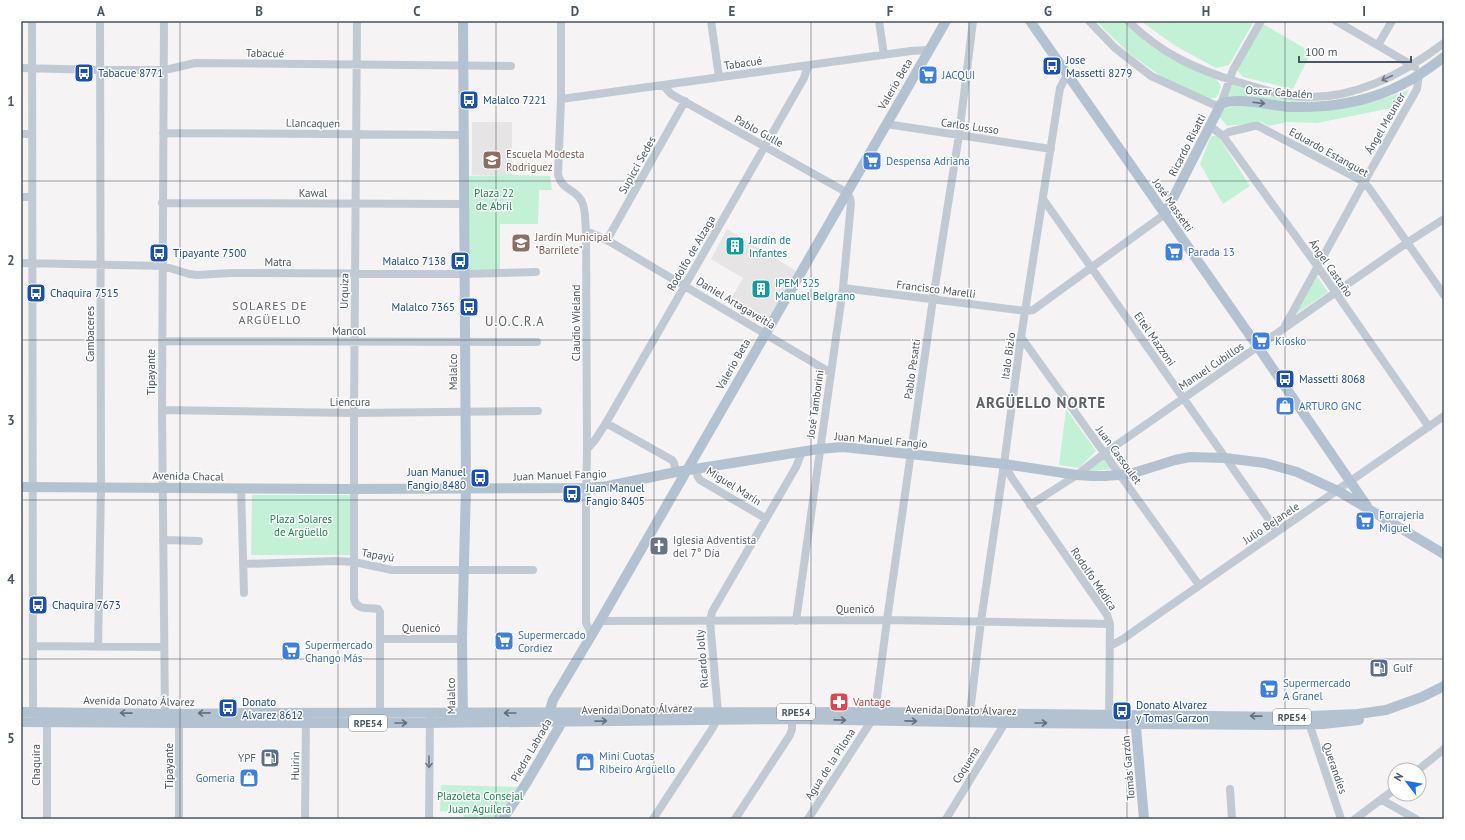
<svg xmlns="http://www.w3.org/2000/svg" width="1465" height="840" font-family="'PT Sans',sans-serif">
<rect width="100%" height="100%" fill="#f5f3f3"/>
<!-- education -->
<path fill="#e6e4e5" d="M472,122H512V175H472Z
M727,229L796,271L764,326L728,304L743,278L711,259Z"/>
<!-- green -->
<path fill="#c3f1d5" d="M1097,21H1125L1217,80L1221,86L1219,93L1216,98H1207L1165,79L1130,54L1103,28Z
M1141,21H1254L1229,65L1216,68L1174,45Z
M1263,24L1311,52L1293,89L1243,77L1237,70Z
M1233,84L1304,98L1354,91L1355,95C1345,97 1335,100 1325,100C1291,104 1258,100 1225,97Z
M1409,90L1401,106L1317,123L1287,122L1269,126L1261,122L1227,126L1219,116L1225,108L1238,106L1370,103Z
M1211,136H1218L1250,186L1223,204L1200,164Z
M512,175L550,176L552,190H539L538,224H500V270H468V176Z
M1316,275L1328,292L1293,316Z
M1066,409L1096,451L1079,468L1059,465Z
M1102,458L1112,469L1084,472Z
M252,495H351V555H251Z
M441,785L518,787L497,819H468L463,816L462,812L440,811Z"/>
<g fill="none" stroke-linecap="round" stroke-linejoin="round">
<!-- minor -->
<path stroke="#c1cad2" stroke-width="8" d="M32,21L33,712
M164,21L162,410L165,718
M357,21L354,413V599C357,611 368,607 378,609L380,612V713
M561,21V99L558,175C563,191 574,188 581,200C586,207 585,222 586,231L587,449L586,503V623L592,635
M711,21L719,77
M879,21L884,55
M1089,21L1115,48L1151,76L1219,107
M1128,21C1161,53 1194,69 1238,82C1253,86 1269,92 1285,95C1343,105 1398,78 1444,43
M1336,21L1415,67
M1378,45L1392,21
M21,68L100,70H165L195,63L511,66
M664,86L671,94L846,192L850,198L851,203L843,288L796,621
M561,99L911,51L929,50
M1221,104L1233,70L1261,21
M886,124L1051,149
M1210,126L1223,136L1318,267L1429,427
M163,133L463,135
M21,134H32
M1223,136L1229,132L1254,126H1258L1364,182L1369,188L1444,295
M21,197H32
M1043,199L1277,531
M162,203L464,204
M586,231L607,240L831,373
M607,240L685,101
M21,263L163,266L189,274L197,275L232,273L464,274L536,272
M843,288L1026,311L1033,310L1165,214
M1285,326L1364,182L1417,89L1419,74
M1021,337L1199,585
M162,341L537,342
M162,410L354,413L538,411
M606,423L672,460L674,463L676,472
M587,449L595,440L606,423L804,78L808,66
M1004,464L1012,478L1107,615L1110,624L1109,721
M695,469L698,477L700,480L765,518
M241,488L244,593
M1030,505L1077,475L1105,453L1408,242L1444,219
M163,540L199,541
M243,564L336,561L354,562L392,570H533
M600,621L887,620L1110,624
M381,639H462
M33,646L164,647
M1110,646L1123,639C1229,564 1337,491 1444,416
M98,647L101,488L100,21
M970,712L981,621L1004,464L1021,337L1060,88L1067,75
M179,718V819
M1309,723L1341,819
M1418,770L1444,749
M1230,789L1232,819
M1382,800L1416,819
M47,819V718
M305,819L306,718
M429,819L430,718
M653,819L712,729L717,720L718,712L710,621L712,612L796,467L802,452
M735,819L790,735L792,729V719
M808,819L872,720L875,712L887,620L933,299L959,135L973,21
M946,819L1005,723
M1355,819L1395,789"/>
<!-- major -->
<path stroke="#b3c2d1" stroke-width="10" d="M1030,21L1258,347L1367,506
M1165,214L1221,104C1236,96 1272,106 1290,107C1328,108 1369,102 1403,84C1417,77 1431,67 1444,57
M21,487L350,489L586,488L608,486L676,472L819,449L843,447L1004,464L1077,475L1092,476H1105L1130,474L1175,460L1190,457L1225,458L1265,463L1297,472L1338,491L1444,554
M21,712L179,714L245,713L875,712L1286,717L1358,714L1386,710L1422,697L1444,686
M1135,716L1144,819
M463,719L462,639L466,488L463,21
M550,719L549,713L553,700L600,621L946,21
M21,722L180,723H429L792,719L1005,723L1272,725L1323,724L1359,720
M503,819L527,782L562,722L561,716"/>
</g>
<!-- one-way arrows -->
<defs><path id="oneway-shaft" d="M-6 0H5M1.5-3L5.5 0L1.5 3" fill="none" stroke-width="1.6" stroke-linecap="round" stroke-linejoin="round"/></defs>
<g stroke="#6e7983">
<use href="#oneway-shaft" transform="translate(1387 78) rotate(155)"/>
<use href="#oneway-shaft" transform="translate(429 762) rotate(90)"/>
</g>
<g stroke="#64717d">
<use href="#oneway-shaft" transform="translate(1259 103) rotate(7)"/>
<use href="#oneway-shaft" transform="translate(126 713) rotate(-179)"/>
<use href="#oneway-shaft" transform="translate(204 713) rotate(179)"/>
<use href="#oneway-shaft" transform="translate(510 713) rotate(-180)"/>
<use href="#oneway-shaft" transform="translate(1256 716) rotate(-179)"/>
<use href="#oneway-shaft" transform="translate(840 720) rotate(1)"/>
<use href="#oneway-shaft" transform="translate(601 721) rotate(-1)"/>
<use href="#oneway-shaft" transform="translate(911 721) rotate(1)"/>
<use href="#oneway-shaft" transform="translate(401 723)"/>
<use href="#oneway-shaft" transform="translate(1041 723)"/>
</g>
<!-- grid -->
<path fill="none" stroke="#4a5661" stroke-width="1" stroke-opacity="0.55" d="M180,21V819M338,21V819M496,21V819M654,21V819M811,21V819M969,21V819M1127,21V819M1285,21V819M21,181H1444M21,340H1444M21,500H1444M21,659H1444"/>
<!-- icons -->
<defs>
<g id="bus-square" transform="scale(1)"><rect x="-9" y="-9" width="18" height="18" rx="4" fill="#1a4fb4" stroke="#fff"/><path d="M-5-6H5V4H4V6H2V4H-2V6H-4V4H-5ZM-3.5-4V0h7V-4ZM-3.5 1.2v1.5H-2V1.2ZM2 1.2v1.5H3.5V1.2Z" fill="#fff"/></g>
<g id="supermarket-square" transform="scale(1)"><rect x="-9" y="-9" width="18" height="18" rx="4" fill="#3f7fe0" stroke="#fff"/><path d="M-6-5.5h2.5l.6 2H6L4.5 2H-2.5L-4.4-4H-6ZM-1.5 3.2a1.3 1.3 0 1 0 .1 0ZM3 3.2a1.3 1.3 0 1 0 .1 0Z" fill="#fff"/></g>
<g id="school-square" transform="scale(1)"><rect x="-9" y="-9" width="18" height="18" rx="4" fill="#8d6e63" stroke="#fff"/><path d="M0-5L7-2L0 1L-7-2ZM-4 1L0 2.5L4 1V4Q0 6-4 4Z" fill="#fff"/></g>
<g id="building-square" transform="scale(1)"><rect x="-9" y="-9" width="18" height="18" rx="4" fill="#0f9aa8" stroke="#fff"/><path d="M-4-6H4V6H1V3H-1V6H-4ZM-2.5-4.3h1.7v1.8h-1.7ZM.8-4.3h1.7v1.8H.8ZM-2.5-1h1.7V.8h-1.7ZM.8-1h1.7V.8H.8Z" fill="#fff"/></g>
<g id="shop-square" transform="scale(1)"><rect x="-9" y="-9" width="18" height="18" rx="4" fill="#3f7fe0" stroke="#fff"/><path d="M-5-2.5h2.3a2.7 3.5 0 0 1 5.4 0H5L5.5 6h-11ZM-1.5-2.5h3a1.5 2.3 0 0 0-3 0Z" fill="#fff"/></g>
<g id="church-square" transform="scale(1)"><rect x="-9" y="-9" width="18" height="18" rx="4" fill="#6b7280" stroke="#fff"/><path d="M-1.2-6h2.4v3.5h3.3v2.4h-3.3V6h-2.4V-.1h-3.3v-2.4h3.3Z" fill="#fff"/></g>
<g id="fuel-square" transform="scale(1)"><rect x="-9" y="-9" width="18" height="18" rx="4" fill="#5c6f8a" stroke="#fff"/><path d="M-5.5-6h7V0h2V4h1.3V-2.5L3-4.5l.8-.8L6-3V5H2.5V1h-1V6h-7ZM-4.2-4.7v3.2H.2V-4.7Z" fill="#fff"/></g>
<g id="pharmacy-square" transform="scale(1)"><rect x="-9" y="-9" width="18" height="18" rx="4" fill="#e0444e" stroke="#fff"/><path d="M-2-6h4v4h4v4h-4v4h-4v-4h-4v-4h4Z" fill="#fff"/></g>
</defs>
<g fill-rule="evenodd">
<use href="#bus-square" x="1052" y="66"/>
<use href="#bus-square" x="84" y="73"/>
<use href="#supermarket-square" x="928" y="75"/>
<use href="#bus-square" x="469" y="100"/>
<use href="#school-square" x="492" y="160"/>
<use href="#supermarket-square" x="872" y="161"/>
<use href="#school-square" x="521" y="243"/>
<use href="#building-square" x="735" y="246"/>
<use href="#supermarket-square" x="1174" y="252"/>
<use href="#bus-square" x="159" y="253"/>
<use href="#bus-square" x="460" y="261"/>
<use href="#building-square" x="761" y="289"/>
<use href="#bus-square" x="36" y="293"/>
<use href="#bus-square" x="469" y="307"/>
<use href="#supermarket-square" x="1261" y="341"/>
<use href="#bus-square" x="1285" y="379"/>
<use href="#shop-square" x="1285" y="406"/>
<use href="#bus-square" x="480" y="478"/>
<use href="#bus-square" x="572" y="494"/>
<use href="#supermarket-square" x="1365" y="521"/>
<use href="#church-square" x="659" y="546"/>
<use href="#bus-square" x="38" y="605"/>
<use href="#supermarket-square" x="504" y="641"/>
<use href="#supermarket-square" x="291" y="651"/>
<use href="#fuel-square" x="1379" y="668"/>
<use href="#supermarket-square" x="1269" y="689"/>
<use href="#pharmacy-square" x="839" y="702"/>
<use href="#bus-square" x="228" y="708"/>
<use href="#bus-square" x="1122" y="711"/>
<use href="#fuel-square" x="270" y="758"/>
<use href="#shop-square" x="585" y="762"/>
<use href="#shop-square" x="249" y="778"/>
</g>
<g text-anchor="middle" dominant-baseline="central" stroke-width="3" stroke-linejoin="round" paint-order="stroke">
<!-- shield labels -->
<g fill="#fff" stroke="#808990" stroke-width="1">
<rect x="777" y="704" width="38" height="16" rx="3"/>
<rect x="1273" y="709" width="38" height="16" rx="3"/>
<rect x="349" y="715" width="38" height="16" rx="3"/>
</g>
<g font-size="10" font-weight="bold" fill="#4a5661">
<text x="796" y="712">RPE54</text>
<text x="1292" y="717">RPE54</text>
<text x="368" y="723">RPE54</text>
</g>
<!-- street labels -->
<g font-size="11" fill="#4a5661" stroke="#fff">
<text transform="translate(265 53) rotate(1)">Tabacué</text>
<text transform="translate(743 63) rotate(-8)">Tabacué</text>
<text transform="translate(895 84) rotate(-60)">Valerio Beta</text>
<text transform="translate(1279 92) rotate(4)">Oscar Cabalén</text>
<text transform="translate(313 123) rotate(1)">Llancaquen</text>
<text transform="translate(1385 123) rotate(-60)">Ángel Meunier</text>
<text transform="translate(970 126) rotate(8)">Carlos Lusso</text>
<text transform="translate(759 131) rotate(29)">Pablo Gulle</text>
<text transform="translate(1187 145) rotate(-63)">Ricardo Risatti</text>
<text transform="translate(1329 152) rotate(29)">Eduardo Estanguet</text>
<text transform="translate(637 165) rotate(-61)">Supicci Sedes</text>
<text x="313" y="193">Kawal</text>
<text transform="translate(1173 205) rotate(55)">José Massetti</text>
<text transform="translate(691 253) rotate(-60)">Rodolfo de Alzaga</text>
<text x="278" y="262">Matra</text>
<text transform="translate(1331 268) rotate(55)">Ángel Castaño</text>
<text transform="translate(936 289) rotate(7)">Francisco Marelli</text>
<text transform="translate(344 291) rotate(-89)">Urquiza</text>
<text transform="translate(736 303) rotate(31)">Daniel Artagaveitía</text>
<text transform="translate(576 323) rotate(-90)">Claudio Wieland</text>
<text x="349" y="331">Mancol</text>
<text transform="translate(90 334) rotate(-90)">Cambaceres</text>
<text transform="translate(1155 339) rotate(55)">Eitel Mazzoni</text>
<text transform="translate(1008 356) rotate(-82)">Italo Bizio</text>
<text transform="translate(733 364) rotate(-60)">Valerio Beta</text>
<text transform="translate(1211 366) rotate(-34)">Manuel Cubillos</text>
<text transform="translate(912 369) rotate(-82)">Pablo Pesatti</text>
<text transform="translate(151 372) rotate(-90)">Tipayante</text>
<text transform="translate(453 372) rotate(-90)">Malalco</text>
<text x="350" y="402">Liencura</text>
<text transform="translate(815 404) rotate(-82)">José Tamborini</text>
<text transform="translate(881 440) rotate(5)">Juan Manuel Fangio</text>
<text transform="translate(1119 455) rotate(54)">Juan Cassoulet</text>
<text transform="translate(560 475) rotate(-2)">Juan Manuel Fangio</text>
<text transform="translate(188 476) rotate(1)">Avenida Chacal</text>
<text transform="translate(734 486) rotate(32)">Miguel Marín</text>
<text transform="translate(1271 523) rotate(-34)">Julio Bejanele</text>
<text transform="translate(378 555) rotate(10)">Tapayú</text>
<text transform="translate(1094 579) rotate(56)">Rodolfo Médica</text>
<text x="855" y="609">Quenicó</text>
<text x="421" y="628">Quenicó</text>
<text transform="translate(702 659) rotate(-95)">Ricardo Jolly</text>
<text transform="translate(451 696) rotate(-91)">Malalco</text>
<text transform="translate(139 701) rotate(1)">Avenida Donato Álvarez</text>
<text transform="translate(637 709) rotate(-1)">Avenida Donato Álvarez</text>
<text transform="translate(961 710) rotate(1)">Avenida Donato Álvarez</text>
<text transform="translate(531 750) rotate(-60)">Piedra Labrada</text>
<text transform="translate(830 764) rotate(-57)">Agua de la Pilona</text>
<text transform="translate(36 765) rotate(-90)">Chaquira</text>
<text transform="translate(966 765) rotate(-58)">Coquena</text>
<text transform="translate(169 766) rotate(-90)">Tipayante</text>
<text transform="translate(295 766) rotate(-89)">Huirin</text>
<text transform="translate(1128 768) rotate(-95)">Tomás Garzón</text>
<text transform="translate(1335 768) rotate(71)">Querandíes</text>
</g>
<!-- transit labels -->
<g font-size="11" fill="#164399" stroke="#fff" text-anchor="start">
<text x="1066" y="60">Jose<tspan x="1066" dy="13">Massetti 8279</tspan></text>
<text x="98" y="73">Tabacue 8771</text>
<text x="483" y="100">Malalco 7221</text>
<text x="173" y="253">Tipayante 7500</text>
<text x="446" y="261" text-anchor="end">Malalco 7138</text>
<text x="50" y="293">Chaquira 7515</text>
<text x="455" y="307" text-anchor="end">Malalco 7365</text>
<text x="1299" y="379">Massetti 8068</text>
<text x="466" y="472" text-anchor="end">Juan Manuel<tspan x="466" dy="13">Fangio 8480</tspan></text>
<text x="586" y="488">Juan Manuel<tspan x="586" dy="13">Fangio 8405</tspan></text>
<text x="52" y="605">Chaquira 7673</text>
<text x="242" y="702">Donato<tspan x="242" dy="13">Alvarez 8612</tspan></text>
<text x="1136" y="705">Donato Alvarez<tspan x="1136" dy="13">y Tomas Garzon</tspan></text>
</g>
<!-- shop labels -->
<g font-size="11" fill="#366cbe" stroke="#fff" text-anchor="start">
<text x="942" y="75">JACQUI</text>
<text x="886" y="161">Despensa Adriana</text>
<text x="1188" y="252">Parada 13</text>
<text x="1275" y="341">Kiosko</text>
<text x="1299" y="406">ARTURO GNC</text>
<text x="1379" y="515">Forrajeria<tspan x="1379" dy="13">Miguel</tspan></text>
<text x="518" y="635">Supermercado<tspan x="518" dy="13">Cordiez</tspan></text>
<text x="305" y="645">Supermercado<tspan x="305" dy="13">Chango Más</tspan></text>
<text x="1283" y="683">Supermercado<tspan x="1283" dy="13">A Granel</tspan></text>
<text x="599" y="756">Mini Cuotas<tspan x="599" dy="13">Ribeiro Argüello</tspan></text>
<text x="235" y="778" text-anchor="end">Gomeria</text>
</g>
<!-- education labels -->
<g font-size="11" fill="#785e54" stroke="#fff" text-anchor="start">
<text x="506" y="154">Escuela Modesta<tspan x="506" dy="13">Rodriguez</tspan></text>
<text x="535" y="237">Jardín Municipal<tspan x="535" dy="13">"Barrilete"</tspan></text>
</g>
<!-- park labels -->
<g font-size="11" fill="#17864f" stroke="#fff">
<text x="494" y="193">Plaza 22<tspan x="494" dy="13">de Abril</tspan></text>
<text x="301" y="519">Plaza Solares<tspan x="301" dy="13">de Argüello</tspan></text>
<text x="480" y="796">Plazoleta Consejal<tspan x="480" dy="13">Juan Aguilera</tspan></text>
</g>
<!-- culture labels -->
<g font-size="11" fill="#0d838f" stroke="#fff" text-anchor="start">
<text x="749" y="240">Jardín de<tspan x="749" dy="13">Infantes</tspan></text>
<text x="775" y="283">IPEM 325<tspan x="775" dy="13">Manuel Belgrano</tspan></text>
</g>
<!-- worship labels -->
<g font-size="11" fill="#5b616d" stroke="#fff" text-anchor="start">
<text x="673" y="540">Iglesia Adventista<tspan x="673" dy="13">del 7° Día</tspan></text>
</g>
<!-- service labels -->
<g font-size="11" fill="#4e5e75" stroke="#fff" text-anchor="start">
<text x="1393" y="668">Gulf</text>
<text x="256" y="758" text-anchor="end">YPF</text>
</g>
<!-- health labels -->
<g font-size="11" fill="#be3a42" stroke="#fff" text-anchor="start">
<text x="853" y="702">Vantage</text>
</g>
<!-- neighbourhood labels -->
<g font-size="12" letter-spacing="1" fill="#5f6368" stroke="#fff">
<text x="270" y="305">SOLARES DE<tspan x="270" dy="14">ARGÜELLO</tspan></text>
</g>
<!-- quarter labels -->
<g font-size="13" letter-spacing="1" fill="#5f6368" stroke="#fff">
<text x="515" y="321">U.O.C.R.A</text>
</g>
<!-- district labels -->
<g font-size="15" font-weight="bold" letter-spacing="1" fill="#5f6368" stroke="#fff">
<text x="1041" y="402">ARGÜELLO NORTE</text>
</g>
</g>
<!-- border -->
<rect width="1465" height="840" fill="none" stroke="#ffffff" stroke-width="44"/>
<!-- north arrow -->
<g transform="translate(1407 782) rotate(301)"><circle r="19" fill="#ffffff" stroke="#b7bbc0"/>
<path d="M0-3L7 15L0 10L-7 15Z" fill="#1a73e8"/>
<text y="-6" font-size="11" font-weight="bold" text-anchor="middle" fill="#4a5661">N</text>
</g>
<!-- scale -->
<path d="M1299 56v6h112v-6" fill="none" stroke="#4a5661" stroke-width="2"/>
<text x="1305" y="56" font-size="12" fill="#4a5661" stroke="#ffffff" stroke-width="3" paint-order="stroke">100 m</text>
<rect x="22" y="22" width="1421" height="796" fill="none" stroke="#4a5661" stroke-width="1.5"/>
<g font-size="13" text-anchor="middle" font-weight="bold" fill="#4a5661">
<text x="101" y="16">A</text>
<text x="259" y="16">B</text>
<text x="417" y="16">C</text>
<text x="575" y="16">D</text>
<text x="732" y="16">E</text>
<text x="890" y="16">F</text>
<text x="1048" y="16">G</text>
<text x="1206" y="16">H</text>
<text x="1364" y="16">I</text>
<text x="11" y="106">1</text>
<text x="11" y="265">2</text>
<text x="11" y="425">3</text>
<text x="11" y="584">4</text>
<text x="11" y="743">5</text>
</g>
</svg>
